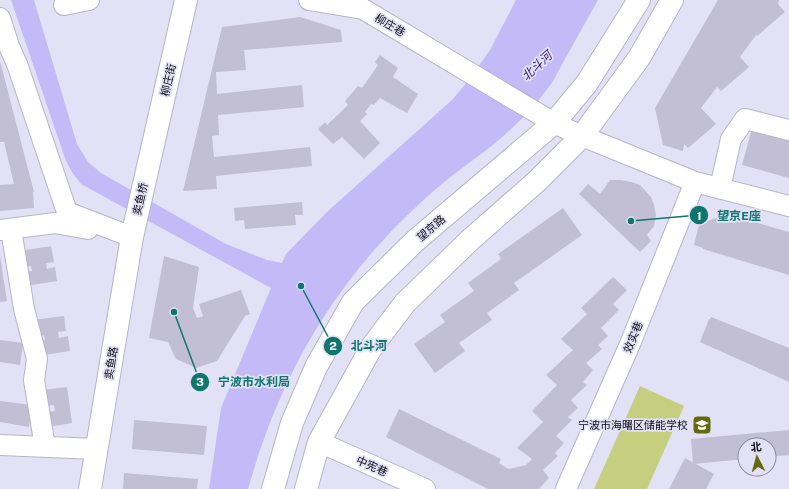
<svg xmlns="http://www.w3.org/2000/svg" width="789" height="489" font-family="'Public Sans','Noto Sans SC',sans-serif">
<rect width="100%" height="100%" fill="#e3e1f6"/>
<!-- green -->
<path fill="#c6ce80" d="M640,386L684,406L647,489H594Z"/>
<!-- water -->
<path fill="#c3baf7" d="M11,0H34L77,144L88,162L101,173L226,244L267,260L282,263L286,254L328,211L452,100L468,81L490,50L516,0H598C587,20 576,39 565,59C559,69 555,80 548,88C537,103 524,117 511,129C488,151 460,168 436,189C341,271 282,368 248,489H209L221,408L271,288L81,184L72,172L66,161Z"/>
<!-- building -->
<path fill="#c2bfd4" d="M718,0H779L778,4L785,12L757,36L756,35L740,57L749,67L721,91L717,87L701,108L716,124L688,148L684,144L683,151L663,145L655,108Z
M300,17L341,30L342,42L244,50L246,70L216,72L217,94L302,85L304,107L218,115L219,135L212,136L214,157L310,147L312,166L216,176L217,189L183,191L222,27Z
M380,55L398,68L393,77L418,94L407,113L380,98L374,105L371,104L365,112L367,114L360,121L380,143L364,159L342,137L333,144L318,129L325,122L327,125L348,105L345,101L358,86L362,88L378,65L375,62Z
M0,61L34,192H33L34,208L0,211V185L14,184L4,142H0Z
M753,125L789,136V178L742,165Z
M610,180H621L632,182L640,185L651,197L654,205L656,215L654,226L647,235L651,241L640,252L579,194L588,184L600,194Z
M302,202L303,215H295L296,225L245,229L244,220L235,221L234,208Z
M563,208L582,235L514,283L519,290L487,313L492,320L459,343L465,351L435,373L414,344L445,322L440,315L474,291L468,283L501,259L498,254Z
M727,214L789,232V275L703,249V248L694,245L699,224Z
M51,246L54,262L46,263L47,269L55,267L57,281L26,286L24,272L32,271L31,266L22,267L20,251Z
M0,256L7,301L0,302Z
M164,256L199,267L193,308L197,318L203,316L199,304L241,290L250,314L245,316L217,361L196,368L176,359L168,342L149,338Z
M613,277L627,290L613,304L619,310L601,328L608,336L598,345L602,349L586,363L593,370L583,382L587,385L571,400L578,408L568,417L572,420L556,436L564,443L555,453L558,456L543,470L549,478L539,489H488L386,437L399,409L501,459L499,463L505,467L509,469L526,465L532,459L517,448L543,422L532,411L557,385L546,375L573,350L561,339L587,314L581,308Z
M64,316L66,331L58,332L59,338L68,336L70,351L38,356L36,341L45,340L44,335L35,337L33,320Z
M711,317L789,348V382L700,342L709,319H710Z
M0,340L23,343L20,365L0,362Z
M67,387L72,423L48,427L46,412L55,411L54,405L45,406L43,390Z
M0,401L32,405L29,427L0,422Z
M134,420L207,426L204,455L132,449Z
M789,430V455L769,457V445H745V459L693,464L691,439Z
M685,458L714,474L706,489H669Z
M124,473L198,479L197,489H123Z"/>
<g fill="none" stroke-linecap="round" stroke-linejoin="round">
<!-- minor casing -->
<g stroke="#b7b4c9" stroke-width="22">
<path id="minor" d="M309,0L363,9L554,123L582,136L695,182L789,206
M64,5L89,0
M0,18L9,46L17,64L67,212L132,237
M720,188L731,139L745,119L789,130
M11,229L24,309L37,359L34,380L45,447
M0,230L55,223L88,229
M319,442L425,489
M0,445L97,449
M566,489L630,344L695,182"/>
</g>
<!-- major casing -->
<g stroke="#b7b4c9" stroke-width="24">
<path id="major" d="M90,489L132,237L186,0
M273,489L292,423L316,367L353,302L415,241L554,123L587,83L639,0
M306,489L319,442L371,348L405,303L470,240L536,182L582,136L639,58L672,0"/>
</g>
<!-- minor -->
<use href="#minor" stroke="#fff" stroke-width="20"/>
<!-- major -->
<use href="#major" stroke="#fff" stroke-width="22"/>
</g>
<!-- icons -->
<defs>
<g id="school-square" transform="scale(1)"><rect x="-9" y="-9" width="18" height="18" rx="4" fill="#656b0d" stroke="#e3e1f6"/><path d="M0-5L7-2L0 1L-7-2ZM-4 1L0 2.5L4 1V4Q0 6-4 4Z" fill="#fff"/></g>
</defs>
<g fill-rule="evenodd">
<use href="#school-square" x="702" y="425"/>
</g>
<g text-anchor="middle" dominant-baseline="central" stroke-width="3.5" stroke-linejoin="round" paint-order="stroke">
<!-- street labels -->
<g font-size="11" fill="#0d0c13" stroke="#e3e1f6">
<text transform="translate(390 25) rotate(31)">柳庄巷</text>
<text transform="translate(168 80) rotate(-77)">柳庄街</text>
<text transform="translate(140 199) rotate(-77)">卖鱼桥</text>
<text transform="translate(431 228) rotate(-40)">望京路</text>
<text transform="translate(633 337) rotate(-68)">效实巷</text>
<text transform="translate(111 363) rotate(-81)">卖鱼路</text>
<text transform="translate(372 466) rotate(24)">中宪巷</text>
</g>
<!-- poi labels -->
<g font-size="11" fill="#0d0c13" stroke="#e3e1f6" text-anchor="end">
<text x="688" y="425">宁波市海曙区储能学校</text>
</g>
<!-- water labels -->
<g font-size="12" font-style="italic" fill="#2f0f66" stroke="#e3e1f6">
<text transform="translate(537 66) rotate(-43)">北斗河</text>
</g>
</g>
<!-- callouts -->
<path fill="none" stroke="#0f766e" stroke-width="1.5" d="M631 221L699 215M301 286L333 346M174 312L200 382"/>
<g fill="#0f766e" stroke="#e3e1f6" stroke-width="1.5">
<circle cx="631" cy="221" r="4"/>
<circle cx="301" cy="286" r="4"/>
<circle cx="174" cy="312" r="4"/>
<circle cx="699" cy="215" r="10"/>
<circle cx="333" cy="346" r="10"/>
<circle cx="200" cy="382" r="10"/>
</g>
<g font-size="12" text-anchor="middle" font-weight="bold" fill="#fff">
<text x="699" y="220">1</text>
<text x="333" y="350">2</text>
<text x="200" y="386">3</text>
</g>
<g font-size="12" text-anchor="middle" font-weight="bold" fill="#0f766e" stroke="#e3e1f6" stroke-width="3.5" stroke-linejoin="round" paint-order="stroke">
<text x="739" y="220">望京E座</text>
<text x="369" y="350">北斗河</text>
<text x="254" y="386">宁波市水利局</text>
</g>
<!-- north arrow -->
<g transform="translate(757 457) rotate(354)"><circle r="19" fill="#e3e1f6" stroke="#8d8c9b"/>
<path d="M0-3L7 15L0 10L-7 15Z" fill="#656b0d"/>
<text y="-6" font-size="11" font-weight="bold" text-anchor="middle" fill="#0d0c13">北</text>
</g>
</svg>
